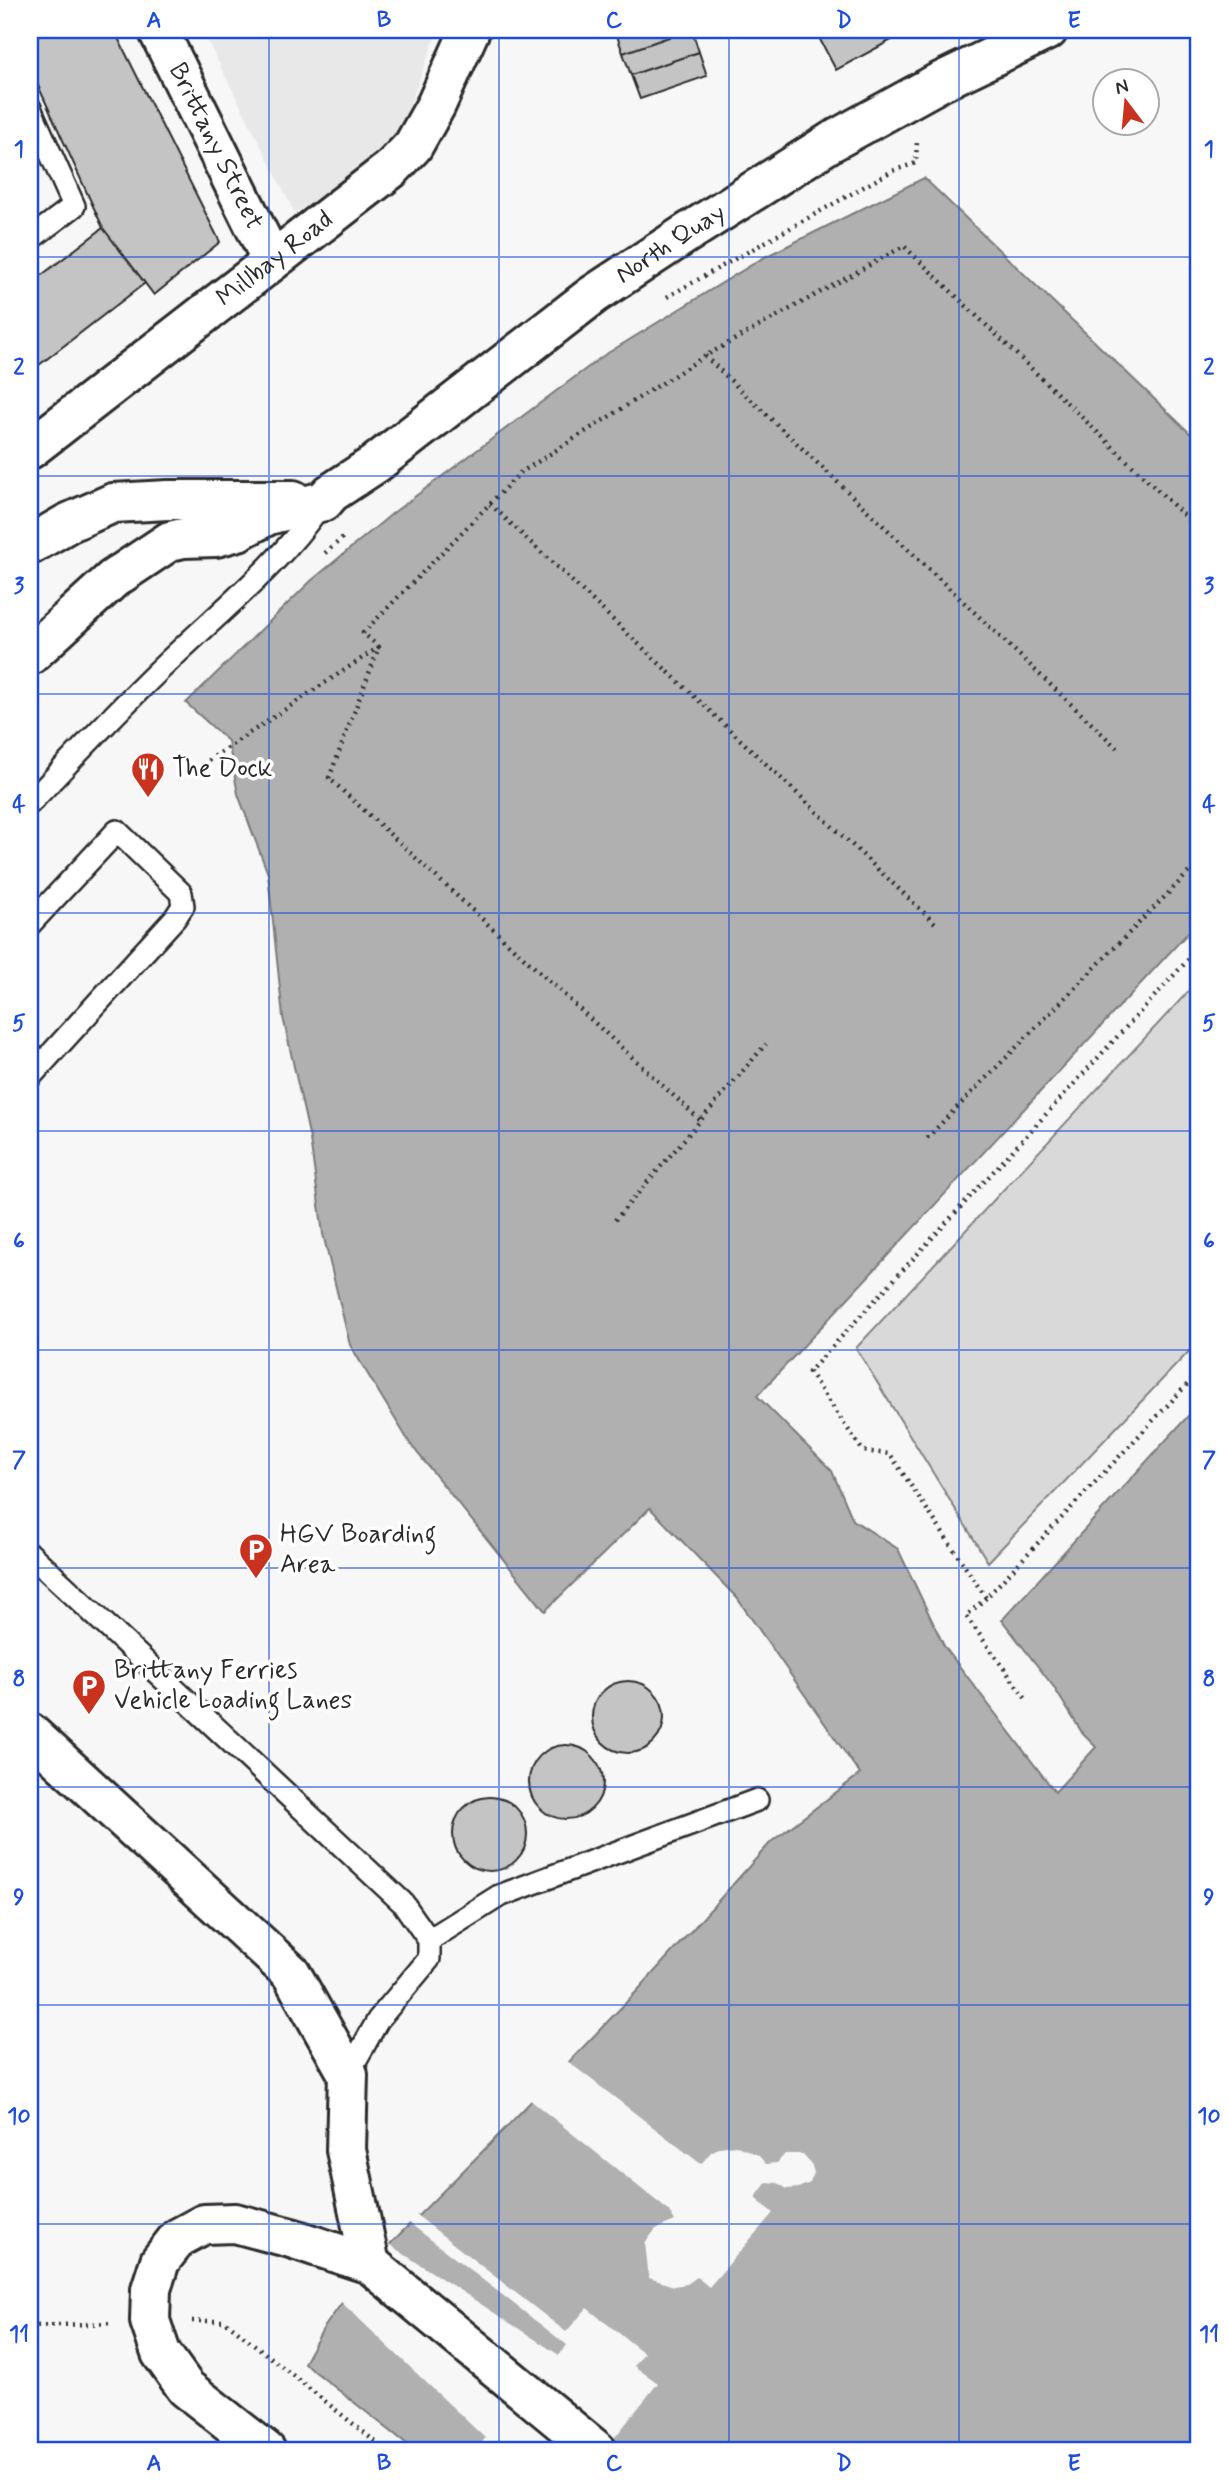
<svg xmlns="http://www.w3.org/2000/svg" width="1228" height="2481" font-family="Mynerve,sans-serif">
<rect width="100%" height="100%" fill="#f7f7f7"/>
<filter id="ink" filterUnits="userSpaceOnUse"><feTurbulence type="fractalNoise" baseFrequency=".0143" numOctaves="2"/><feDisplacementMap in="SourceGraphic" scale="14" xChannelSelector="R" yChannelSelector="G"/><feConvolveMatrix kernelMatrix="1 2 1 2 8 2 1 2 1" color-interpolation-filters="sRGB"/></filter>
<g filter="url(#ink)">
<!-- built -->
<path fill="#e8e8e8" d="M202,30H438L394,147L295,213Z"/>
<!-- green -->
<path fill="#d9d9d9" stroke="#828282" stroke-width="2" d="M1198,981V1342L988,1562L856,1348Z"/>
<!-- water -->
<path fill="#b0b0b0" stroke="#7b7b7b" stroke-width="2" d="M924,178L1198,441V922L757,1396L832,1471L853,1520L898,1549L944,1646L1055,1792L1096,1747L1083,1734L1053,1686L1002,1620L1198,1405V2451H416L304,2363L323,2329L370,2264L490,2144L638,1990L771,1842L860,1774L737,1598L650,1508L545,1611L411,1445L350,1345L323,1234L310,1139L283,1017L268,874L238,794L228,741L186,703L311,581L393,513L603,356L763,258Z"/>
<!-- pier -->
<path fill="#f7f7f7" d="M566,2060L701,2164L711,2152L720,2147L735,2145L758,2155L766,2164L777,2163L785,2154H803L811,2163L814,2173L810,2183L798,2188L787,2189L778,2183L767,2182L755,2198L773,2213L709,2287L697,2277L687,2284L674,2286L649,2278L645,2243L656,2229L675,2221L669,2211L529,2099Z
M415,2214L566,2332L587,2308L644,2353L634,2366L658,2383L604,2451H477L485,2438L339,2300L367,2262L387,2243L559,2355L567,2345L408,2222Z"/>
<!-- building -->
<path fill="#c4c4c4" stroke="#2b2b2b" stroke-width="2" d="M41,30H114L220,242L154,295L103,228L30,68V35Z
M615,30H689L623,53Z
M689,30H692L699,52L631,75L623,53Z
M815,30H910L836,70Z
M699,52L707,76L640,99L631,75Z
M103,228L145,283L30,372V284Z
M592 1717a36 36 0 1 1 72 0a36 36 0 1 1-72 0Z
M529 1782a37 37 0 1 1 74 0a37 37 0 1 1-74 0Z
M453 1834a37 37 0 1 1 74 0a37 37 0 1 1-74 0Z"/>
<g fill="none" stroke-linecap="round" stroke-linejoin="round">
<!-- lane casing -->
<g stroke="#2b2b2b" stroke-width="26">
<path id="lane" d="M30,108L74,206L30,239
M30,803C77,754 123,704 172,658C223,609 281,563 321,504
M30,924L117,831L181,893L183,906L175,918L30,1077
M30,1554L403,1903L429,1940V1959L378,2020L348,2074
M429,1940L499,1896L757,1800"/>
</g>
<!-- street casing -->
<g stroke="#2b2b2b" stroke-width="44">
<g id="street">
<path id="s1" d="M158,30L272,261"/>
<path id="s2" d="M30,449L391,169L413,146L436,105L470,30"/>
<path d="M30,545L68,523L113,503L168,500H293"/>
<path d="M30,655L113,579L170,541L183,538L216,537L238,531L268,515L324,501"/>
<path d="M30,1733L291,1973L348,2074L346,2150L370,2264"/>
<path d="M266,2451L186,2388L161,2353L150,2321L151,2289L160,2261L178,2238L204,2224L235,2223L291,2238L370,2264L597,2451"/>
</g>
</g>
<!-- secondary casing -->
<g stroke="#2b2b2b" stroke-width="44">
<g id="secondary">
<path id="s3" d="M324,501L331,493L375,464L593,295L684,235L831,142L938,83L1048,30"/>
</g>
</g>
<!-- path -->
<path stroke="#2b2b2b" stroke-width="4.5" stroke-dasharray="2 5" stroke-linecap="butt" d="M667,297L892,171L916,163L917,140
M705,356L1118,749
M490,504L936,924
M325,553L345,536
M379,647L363,633L520,473L705,356L904,246L1198,529
M191,772L379,647L329,778L700,1120
M1198,949L809,1372L863,1451L890,1454L986,1598L1198,1373
M927,1138L1198,863
M615,1220L766,1044
M986,1598L966,1616L1026,1699
M192,2321H225L387,2451
M30,2326L113,2323"/>
<!-- lane -->
<use href="#lane" stroke="#fff" stroke-width="21"/>
<!-- street -->
<use href="#street" stroke="#fff" stroke-width="38"/>
<!-- secondary -->
<use href="#secondary" stroke="#fff" stroke-width="38"/>
</g>
</g>
<!-- grid -->
<path fill="none" stroke="#1d4ed8" stroke-width="2" stroke-opacity="0.55" d="M269,30V2451M499,30V2451M729,30V2451M959,30V2451M30,257H1198M30,476H1198M30,694H1198M30,913H1198M30,1131H1198M30,1350H1198M30,1568H1198M30,1787H1198M30,2005H1198M30,2224H1198"/>
<!-- icons -->
<defs>
<g id="restaurant-pin" transform="scale(1.75)"><path d="M0 17L-7.5 6A9.5 9.5 0 1 1 7.5 6Z" fill="#c8321e" stroke="#fff"/><path d="M-5-6h1v4h1v-4h1v4h1v-4h1v5L-1.5 .5V6h-2V.5L-5-1ZM5-6V6H3V1.5H1.5Q1.5-4 5-6Z" fill="#fff"/></g>
<g id="parking-pin" transform="scale(1.75)"><path d="M0 17L-7.5 6A9.5 9.5 0 1 1 7.5 6Z" fill="#c8321e" stroke="#fff"/><path d="M-3.5-5.5H1a3.5 3.5 0 0 1 0 7H-1V5.5H-3.5ZM-1-3.4V-.6H.8a1.4 1.4 0 0 0 0-2.8Z" fill="#fff"/></g>
</defs>
<g fill-rule="evenodd">
<use href="#restaurant-pin" x="148" y="769"/>
<use href="#parking-pin" x="256" y="1550"/>
<use href="#parking-pin" x="89" y="1686"/>
</g>
<g text-anchor="middle" dominant-baseline="central" stroke-width="7" stroke-linejoin="round" paint-order="stroke">
<!-- street labels -->
<g font-size="26" fill="#2b2b2b" stroke="#fff">
<text stroke="none"><textPath href="#s1" startOffset="130">Brittany Street</textPath></text>
<text stroke="none"><textPath href="#s3" startOffset="432">North Quay</textPath></text>
<text stroke="none"><textPath href="#s2" startOffset="310">Millbay Road</textPath></text>
</g>
<!-- poi labels -->
<g font-size="26" fill="#2b2b2b" stroke="#fff" text-anchor="start">
<text x="172" y="769">The Dock</text>
<text x="280" y="1535">HGV Boarding<tspan x="280" dy="30">Area</tspan></text>
<text x="114" y="1671">Brittany Ferries<tspan x="114" dy="30">Vehicle Loading Lanes</tspan></text>
</g>
</g>
<!-- margin -->
<rect width="1228" height="2481" fill="none" stroke="#fff" stroke-width="77"/>
<!-- north arrow -->
<g transform="translate(1126 102) rotate(344)"><circle r="33" fill="#ffffff" stroke="#aaaaaa" stroke-width="2"/>
<path d="M0-5L12 26L0 18L-12 26Z" fill="#c8321e"/>
<text y="-10" font-size="19" font-weight="bold" text-anchor="middle" fill="#2b2b2b">N</text>
</g>
<rect x="38" y="38" width="1152" height="2404" fill="none" stroke="#1d4ed8" stroke-width="2.5"/>
<g font-size="23" text-anchor="middle" font-weight="bold" fill="#1d4ed8">
<text x="154" y="27">A</text>
<text x="384" y="27">B</text>
<text x="614" y="27">C</text>
<text x="844" y="27">D</text>
<text x="1074" y="27">E</text>
<text x="19" y="156">1</text>
<text x="1209" y="156">1</text>
<text x="19" y="374">2</text>
<text x="1209" y="374">2</text>
<text x="19" y="593">3</text>
<text x="1209" y="593">3</text>
<text x="19" y="811">4</text>
<text x="1209" y="811">4</text>
<text x="19" y="1030">5</text>
<text x="1209" y="1030">5</text>
<text x="19" y="1248">6</text>
<text x="1209" y="1248">6</text>
<text x="19" y="1467">7</text>
<text x="1209" y="1467">7</text>
<text x="19" y="1686">8</text>
<text x="1209" y="1686">8</text>
<text x="19" y="1904">9</text>
<text x="1209" y="1904">9</text>
<text x="19" y="2123">10</text>
<text x="1209" y="2123">10</text>
<text x="19" y="2341">11</text>
<text x="1209" y="2341">11</text>
<text x="154" y="2470">A</text>
<text x="384" y="2470">B</text>
<text x="614" y="2470">C</text>
<text x="844" y="2470">D</text>
<text x="1074" y="2470">E</text>
</g>
</svg>
